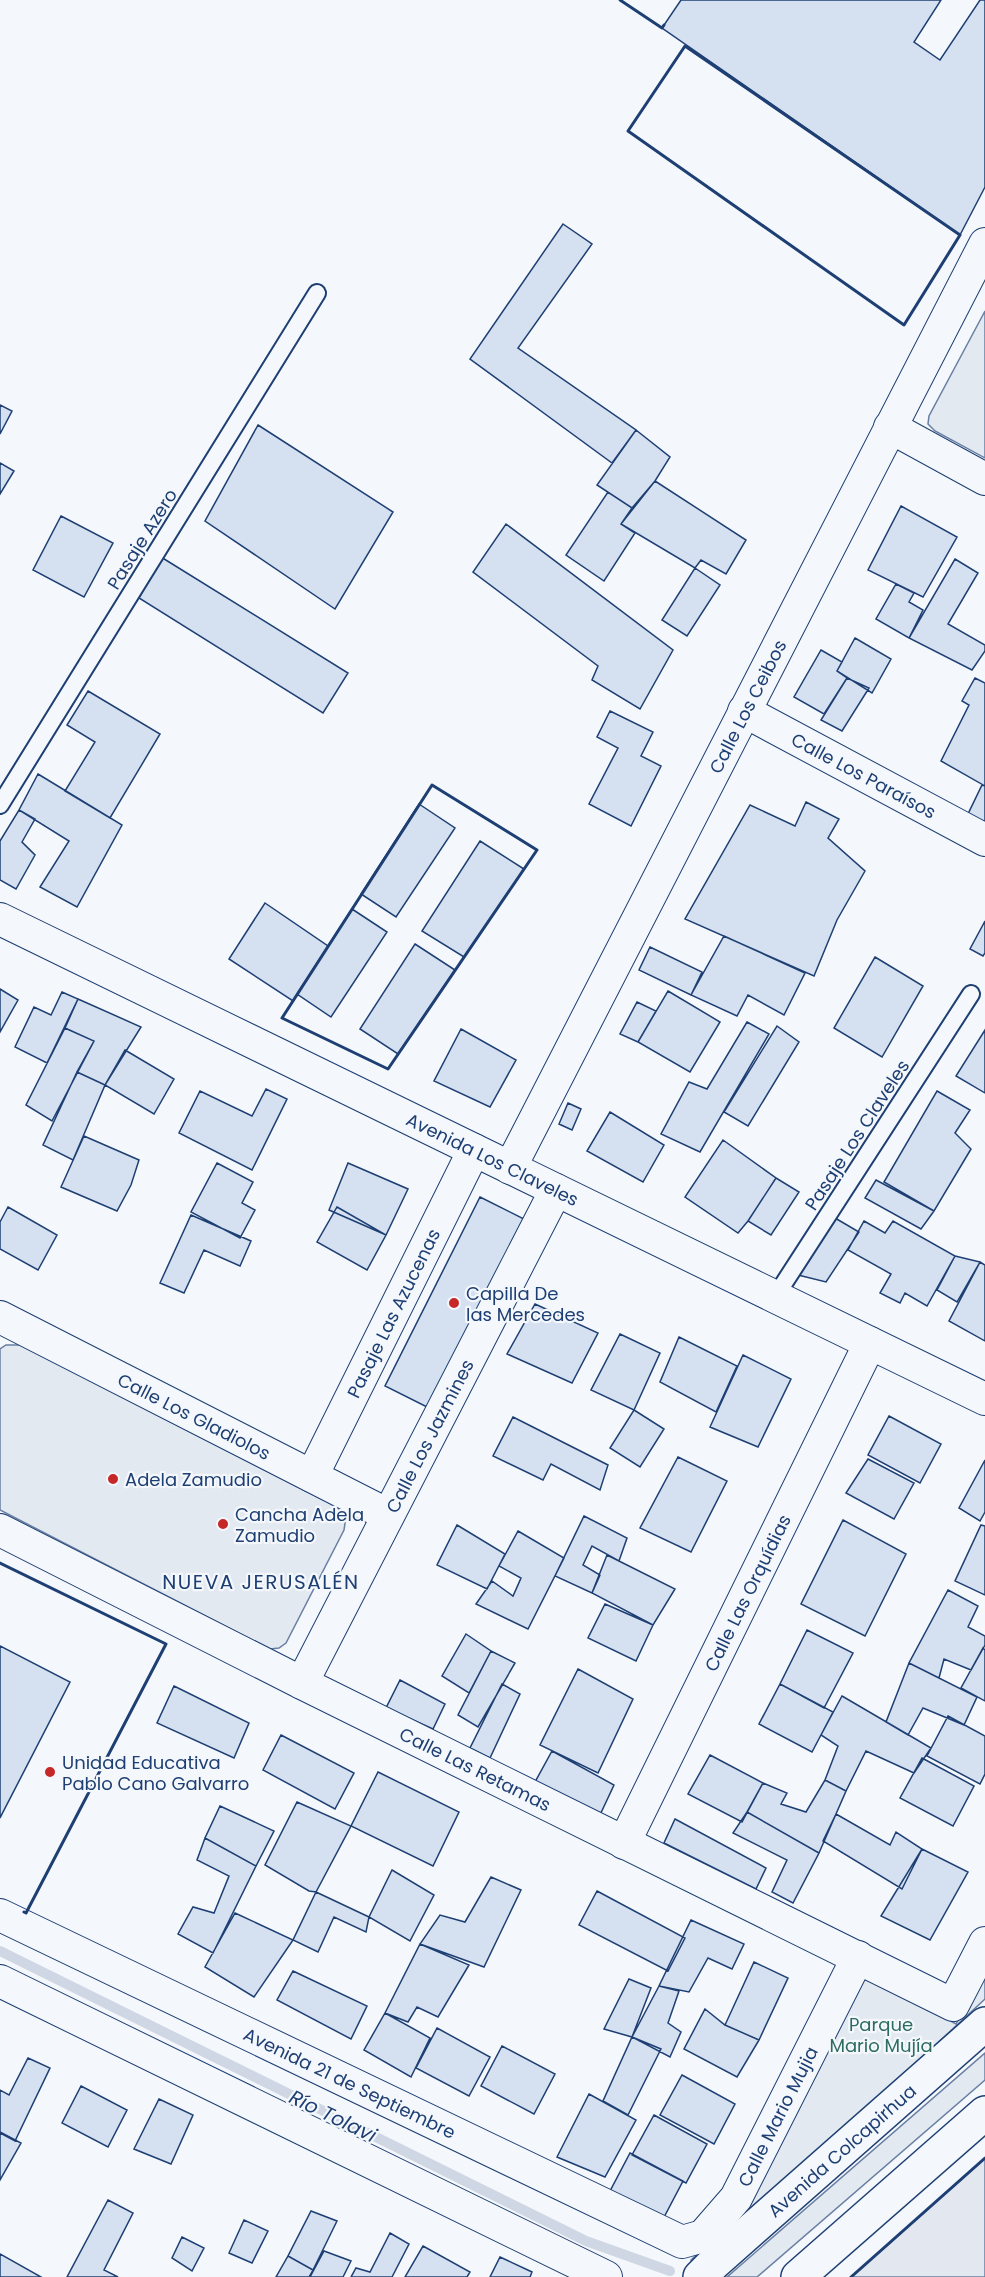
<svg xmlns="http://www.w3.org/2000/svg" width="985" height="2277" font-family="Poppins,sans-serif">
<rect width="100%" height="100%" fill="#f4f7fb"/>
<!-- green -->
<path fill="#e3e9f0" stroke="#687fa3" stroke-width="1.5" d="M985,311V458L935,431L928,424L929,416Z
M6,1345H21L337,1507L346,1517L344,1530L286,1643L279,1648L270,1649L0,1510V1349Z
M985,1969V1999L696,2267L691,2260L743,2208L862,1980H874L956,2024Z
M985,2053V2080L757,2277H727Z"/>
<!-- parking -->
<path fill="#e3e8f0" stroke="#687fa3" stroke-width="1.5" d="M985,2158V2277H851Z"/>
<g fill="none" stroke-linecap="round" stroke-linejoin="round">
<!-- stream -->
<path stroke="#cfd7e4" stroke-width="10" d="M0,1951L586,2241L670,2271"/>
</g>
<!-- building -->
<path fill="#d5e0f0" stroke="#1d3f73" stroke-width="1.5" d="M681,0H941L914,42L940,60L980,0H985V187L960,235L662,28Z
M563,224L592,244L518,348L636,430L612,463L470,359Z
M0,405L12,411L0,434Z
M258,425L393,512L335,609L205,521Z
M636,430L670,457L655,481L632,508L597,485Z
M0,463L14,471L0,494Z
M655,481L746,540L726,574L701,560L695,568L621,524Z
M608,492L632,508L621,524L635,533L604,581L566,555Z
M901,506L957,537L923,597L868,570Z
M61,516L113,543L84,597L33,570Z
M506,524L673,650L640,709L592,680L598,666L473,572Z
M161,557L348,673L323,713L139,598Z
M955,559L978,573L948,624L985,645V651L972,670L909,638Z
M695,568L720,585L687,636L662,620Z
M896,584L914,593L909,602L923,610L909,638L876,619Z
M855,638L891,659L872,693L837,671Z
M821,650L842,662L837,671L847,678L824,714L794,697Z
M847,678L869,688L842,731L821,720Z
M975,678L985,683V786L941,761L969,705L962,701Z
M88,691L160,734L110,818L65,791L95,742L67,725Z
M610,711L653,732L641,756L661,766L631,826L589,804L618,748L597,737Z
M38,774L122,825L77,907L40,887L69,841L19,810Z
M982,785L985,786V822L968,814Z
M806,802L839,819L828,838L865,871L837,920L814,976L685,919L750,805L795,826Z
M419,804L455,828L396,917L361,894Z
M19,810L35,819L22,842L35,855L16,889L0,880V841Z
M480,841L524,869L464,957L422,931Z
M265,903L328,946L293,1001L229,959Z
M352,909L387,932L331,1017L297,994Z
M985,921V953L983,956L970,949Z
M724,936L805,973L784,1015L748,995L737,1016L691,995Z
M415,944L455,970L398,1054L360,1029Z
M650,947L702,972L691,995L639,970Z
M875,957L923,986L882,1057L834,1028Z
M0,989L18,1000L0,1032Z
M668,991L720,1022L690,1072L638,1042Z
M62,992L78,999L47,1063L15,1047L34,1007L51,1015Z
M78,999L141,1027L105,1085L77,1072L94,1041L65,1028Z
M637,1002L656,1011L638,1042L620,1034Z
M747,1022L769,1034L700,1152L661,1134L689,1082L707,1089Z
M777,1026L799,1042L748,1126L724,1112Z
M65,1028L94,1041L52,1121L26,1105Z
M461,1029L516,1060L490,1107L434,1081Z
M985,1030V1093L956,1076Z
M125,1050L174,1079L154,1114L105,1085Z
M77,1072L105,1085L73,1160L43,1145Z
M266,1089L287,1099L252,1170L179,1133L200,1091L252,1116Z
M937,1091L970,1110L955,1133L971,1149L934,1211L884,1182Z
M568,1103L581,1109L572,1130L559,1124Z
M610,1112L664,1145L643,1182L587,1151Z
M84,1136L139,1160L131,1185L117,1211L61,1187Z
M723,1140L776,1178L748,1221L738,1233L685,1197Z
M217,1163L253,1182L242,1203L255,1210L240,1238L191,1212Z
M348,1163L408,1189L386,1235L329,1210Z
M776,1178L799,1192L771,1235L748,1221Z
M876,1180L934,1211L921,1229L865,1198Z
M480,1197L524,1219L429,1408L385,1386Z
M8,1207L57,1235L38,1270L0,1249V1222Z
M337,1207L386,1235L367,1270L317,1242Z
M191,1215L251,1241L240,1266L204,1250L184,1293L160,1283Z
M835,1218L859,1232L826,1282L798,1275Z
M864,1221L885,1233L893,1221L955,1256L927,1306L905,1293L900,1303L880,1293L891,1274L848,1250Z
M955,1256L980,1262L957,1302L937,1290Z
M980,1262L985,1265V1341L949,1321Z
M535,1304L598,1333L572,1383L507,1354Z
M620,1334L660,1353L634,1410L591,1390Z
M679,1337L737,1366L716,1412L660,1382Z
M743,1355L791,1379L758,1447L710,1427Z
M634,1410L664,1429L640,1467L610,1448Z
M889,1416L941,1444L920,1483L868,1455Z
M513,1417L608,1465L600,1490L551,1464L543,1480L493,1456Z
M678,1457L727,1481L691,1552L640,1528Z
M868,1459L914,1483L894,1519L846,1493Z
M985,1460V1512L980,1521L959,1508Z
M584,1516L627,1538L619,1561L592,1546L583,1565L600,1575L592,1593L555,1576Z
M843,1520L906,1554L865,1636L801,1604Z
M457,1525L505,1554L487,1589L437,1565Z
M981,1525L985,1526V1595L955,1581Z
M518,1531L564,1558L528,1629L476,1604L492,1581L513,1596L521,1578L499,1566Z
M607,1555L675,1589L653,1625L592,1593Z
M948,1590L978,1606L968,1627L985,1636V1645L971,1670L944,1659L939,1678L909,1663Z
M605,1604L653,1625L636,1661L588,1638Z
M807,1630L853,1653L824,1708L780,1684Z
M466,1634L491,1651L469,1693L442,1676Z
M0,1646L70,1682L0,1818Z
M983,1648L985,1650V1701L961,1688Z
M491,1651L515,1663L478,1727L458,1715Z
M909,1663L977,1697L964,1725L923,1708L908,1735L886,1722Z
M578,1669L633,1699L598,1773L540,1745Z
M400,1680L445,1704L433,1729L386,1708Z
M502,1684L520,1694L490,1758L470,1748Z
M780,1684L833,1712L812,1752L759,1724Z
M174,1686L249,1723L234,1758L157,1723Z
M842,1696L931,1748L914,1773L866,1751L846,1791L825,1780L838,1746L821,1735Z
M948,1716L985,1736V1774L980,1784L927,1756Z
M281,1735L354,1773L335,1809L263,1770Z
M552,1751L614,1785L599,1817L535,1782Z
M710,1755L763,1783L742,1822L688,1794Z
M922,1758L974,1786L953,1826L900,1798Z
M378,1772L459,1812L433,1866L351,1826Z
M825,1780L846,1791L819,1853L747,1812L763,1783L787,1793L781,1804L806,1812Z
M297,1802L351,1826L316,1892L309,1891L265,1865Z
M220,1806L274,1831L256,1866L205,1838Z
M747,1812L819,1853L793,1903L772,1892L787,1860L733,1833Z
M836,1814L890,1845L896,1832L922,1849L902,1889L823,1841Z
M675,1819L766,1868L756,1889L664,1843Z
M205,1838L256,1866L213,1953L178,1934L193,1907L214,1913L229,1876L197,1860Z
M922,1849L968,1872L930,1940L881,1916Z
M392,1870L434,1895L410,1941L369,1917Z
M491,1877L521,1890L484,1967L420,1944L440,1915L465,1922Z
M597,1891L685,1938L668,1971L579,1925Z
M316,1892L369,1917L366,1932L334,1917L318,1952L293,1940Z
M235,1913L293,1940L254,1997L205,1967Z
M691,1920L744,1944L732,1969L708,1958L689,1992L659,1986Z
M420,1944L469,1965L438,2017L417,2007L408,2022L385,2013Z
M754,1962L788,1978L759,2040L725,2025Z
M293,1971L367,2006L351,2039L277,2000Z
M629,1979L651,1988L632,2037L604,2029Z
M659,1986L679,1991L668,2023L681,2032L670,2057L632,2037Z
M705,2009L725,2025L759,2040L737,2077L684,2049Z
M385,2013L430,2038L411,2077L364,2050Z
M437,2028L490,2057L469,2096L416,2068Z
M632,2037L661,2049L628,2115L603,2101Z
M502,2046L555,2074L534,2114L481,2086Z
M28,2058L50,2068L15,2141L0,2133V2090L9,2095Z
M682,2075L735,2104L714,2144L660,2115Z
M81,2086L127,2110L108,2147L62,2123Z
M589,2094L636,2120L605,2177L557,2157Z
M159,2099L193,2115L171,2164L134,2149Z
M654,2115L707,2144L686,2183L632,2155Z
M0,2132L21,2143L0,2180Z
M630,2153L683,2181L662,2221L609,2193Z
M108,2200L133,2213L104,2270L118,2277H67Z
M311,2211L337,2221L313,2270L288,2256Z
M244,2220L268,2231L252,2263L229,2253Z
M390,2233L409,2244L392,2277H351L356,2268L370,2272Z
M182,2237L204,2248L192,2271L172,2258Z
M423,2246L470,2272L467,2277H405Z
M324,2251L351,2261L343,2277H310Z
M0,2254L41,2277H0Z
M288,2256L313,2270L309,2277H276Z
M500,2257L532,2272L530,2277H490Z"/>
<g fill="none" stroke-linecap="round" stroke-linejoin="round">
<!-- service casing -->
<g stroke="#1d3f73" stroke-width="20">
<path id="service" d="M0,805L317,293
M775,1297L971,994"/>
</g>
<!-- minor casing -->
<g stroke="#1d3f73" stroke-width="34">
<g id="minor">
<path d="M890,427L985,479"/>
<path id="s1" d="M744,711L985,840"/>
<path id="s2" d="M0,919L985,1399"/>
<path id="s3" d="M510,1168L985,244"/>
<path id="s4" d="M0,1317L388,1515"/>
<path id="s5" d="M312,1476L474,1150"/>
<path id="s6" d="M0,1530L302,1683L953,2005L985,1943"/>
<path id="s7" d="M302,1683L556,1190"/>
<path id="s8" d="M624,1843L870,1343"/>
<path id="s9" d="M0,1915L682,2242L703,2236L736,2198L858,1957"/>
<path d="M0,1981L606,2277"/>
</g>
</g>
<!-- primary casing -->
<g stroke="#1d3f73" stroke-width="36">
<g id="primary">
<path id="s10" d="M700,2277L715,2262L985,2024"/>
<path d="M798,2277L985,2113"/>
</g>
</g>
<!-- service -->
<use href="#service" stroke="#f4f7fb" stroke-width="16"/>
<!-- minor -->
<use href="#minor" stroke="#f4f7fb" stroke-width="32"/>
<!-- primary -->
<use href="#primary" stroke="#f4f7fb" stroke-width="33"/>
<!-- wall -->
<path stroke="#1d3f73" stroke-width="3" d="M620,0L662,28L664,25
M685,46L960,235L904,325L628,131Z
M432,785L537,850L388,1069L282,1018Z
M0,1563L166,1644L26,1913L24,1912
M851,2277L985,2158"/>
</g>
<!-- markers -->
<g fill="#c62828" stroke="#f4f7fb" stroke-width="2">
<circle cx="454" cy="1303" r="6"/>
<circle cx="113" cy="1479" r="6"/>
<circle cx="223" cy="1524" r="6"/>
<circle cx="50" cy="1772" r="6"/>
</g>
<g text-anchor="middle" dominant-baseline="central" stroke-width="4.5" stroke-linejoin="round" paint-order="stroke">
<!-- street labels -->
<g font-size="18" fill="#1d3f73" stroke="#f4f7fb">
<text transform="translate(142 539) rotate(-58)">Pasaje Azero</text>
<text stroke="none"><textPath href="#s3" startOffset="519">Calle Los Ceibos</textPath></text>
<text stroke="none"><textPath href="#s1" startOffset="136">Calle Los Paraísos</textPath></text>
<text transform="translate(857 1135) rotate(-57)">Pasaje Los Claveles</text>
<text stroke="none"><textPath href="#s2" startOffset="548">Avenida Los Claveles</textPath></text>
<text stroke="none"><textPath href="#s5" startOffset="182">Pasaje Las Azucenas</textPath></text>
<text stroke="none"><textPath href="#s4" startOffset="218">Calle Los Gladiolos</textPath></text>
<text stroke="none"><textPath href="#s7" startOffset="278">Calle Los Jazmines</textPath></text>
<text stroke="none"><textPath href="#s8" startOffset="279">Calle Las Orquídias</textPath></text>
<text stroke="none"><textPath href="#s6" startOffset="532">Calle Las Retamas</textPath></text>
<text stroke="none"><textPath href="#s9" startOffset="388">Avenida 21 de Septiembre</textPath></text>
<text stroke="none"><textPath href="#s9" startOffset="920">Calle Mario Mujia</textPath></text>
<text stroke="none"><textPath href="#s10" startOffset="190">Avenida Colcapirhua</textPath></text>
</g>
<!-- poi labels -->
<g font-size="18" fill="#1d3f73" stroke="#f4f7fb" text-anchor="start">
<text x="466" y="1293">Capilla De<tspan x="466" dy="21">las Mercedes</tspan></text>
<text x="125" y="1479">Adela Zamudio</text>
<text x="235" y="1514">Cancha Adela<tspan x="235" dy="21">Zamudio</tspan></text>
<text x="62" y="1762">Unidad Educativa<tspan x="62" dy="21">Pablo Cano Galvarro</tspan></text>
</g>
<!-- park labels -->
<g font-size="18" fill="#2c6c60" stroke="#f4f7fb">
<text x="881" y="2024">Parque<tspan x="881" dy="21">Mario Mujía</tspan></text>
</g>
<!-- neighbourhood labels -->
<g font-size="20" letter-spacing="1.5" fill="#1d3f73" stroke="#f4f7fb">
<text x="261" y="1582">NUEVA JERUSALÉN</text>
</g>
<!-- water labels -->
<g font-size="20" font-style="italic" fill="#1d3f73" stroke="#f4f7fb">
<text transform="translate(333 2116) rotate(26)">Río Tolavi</text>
</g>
</g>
</svg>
